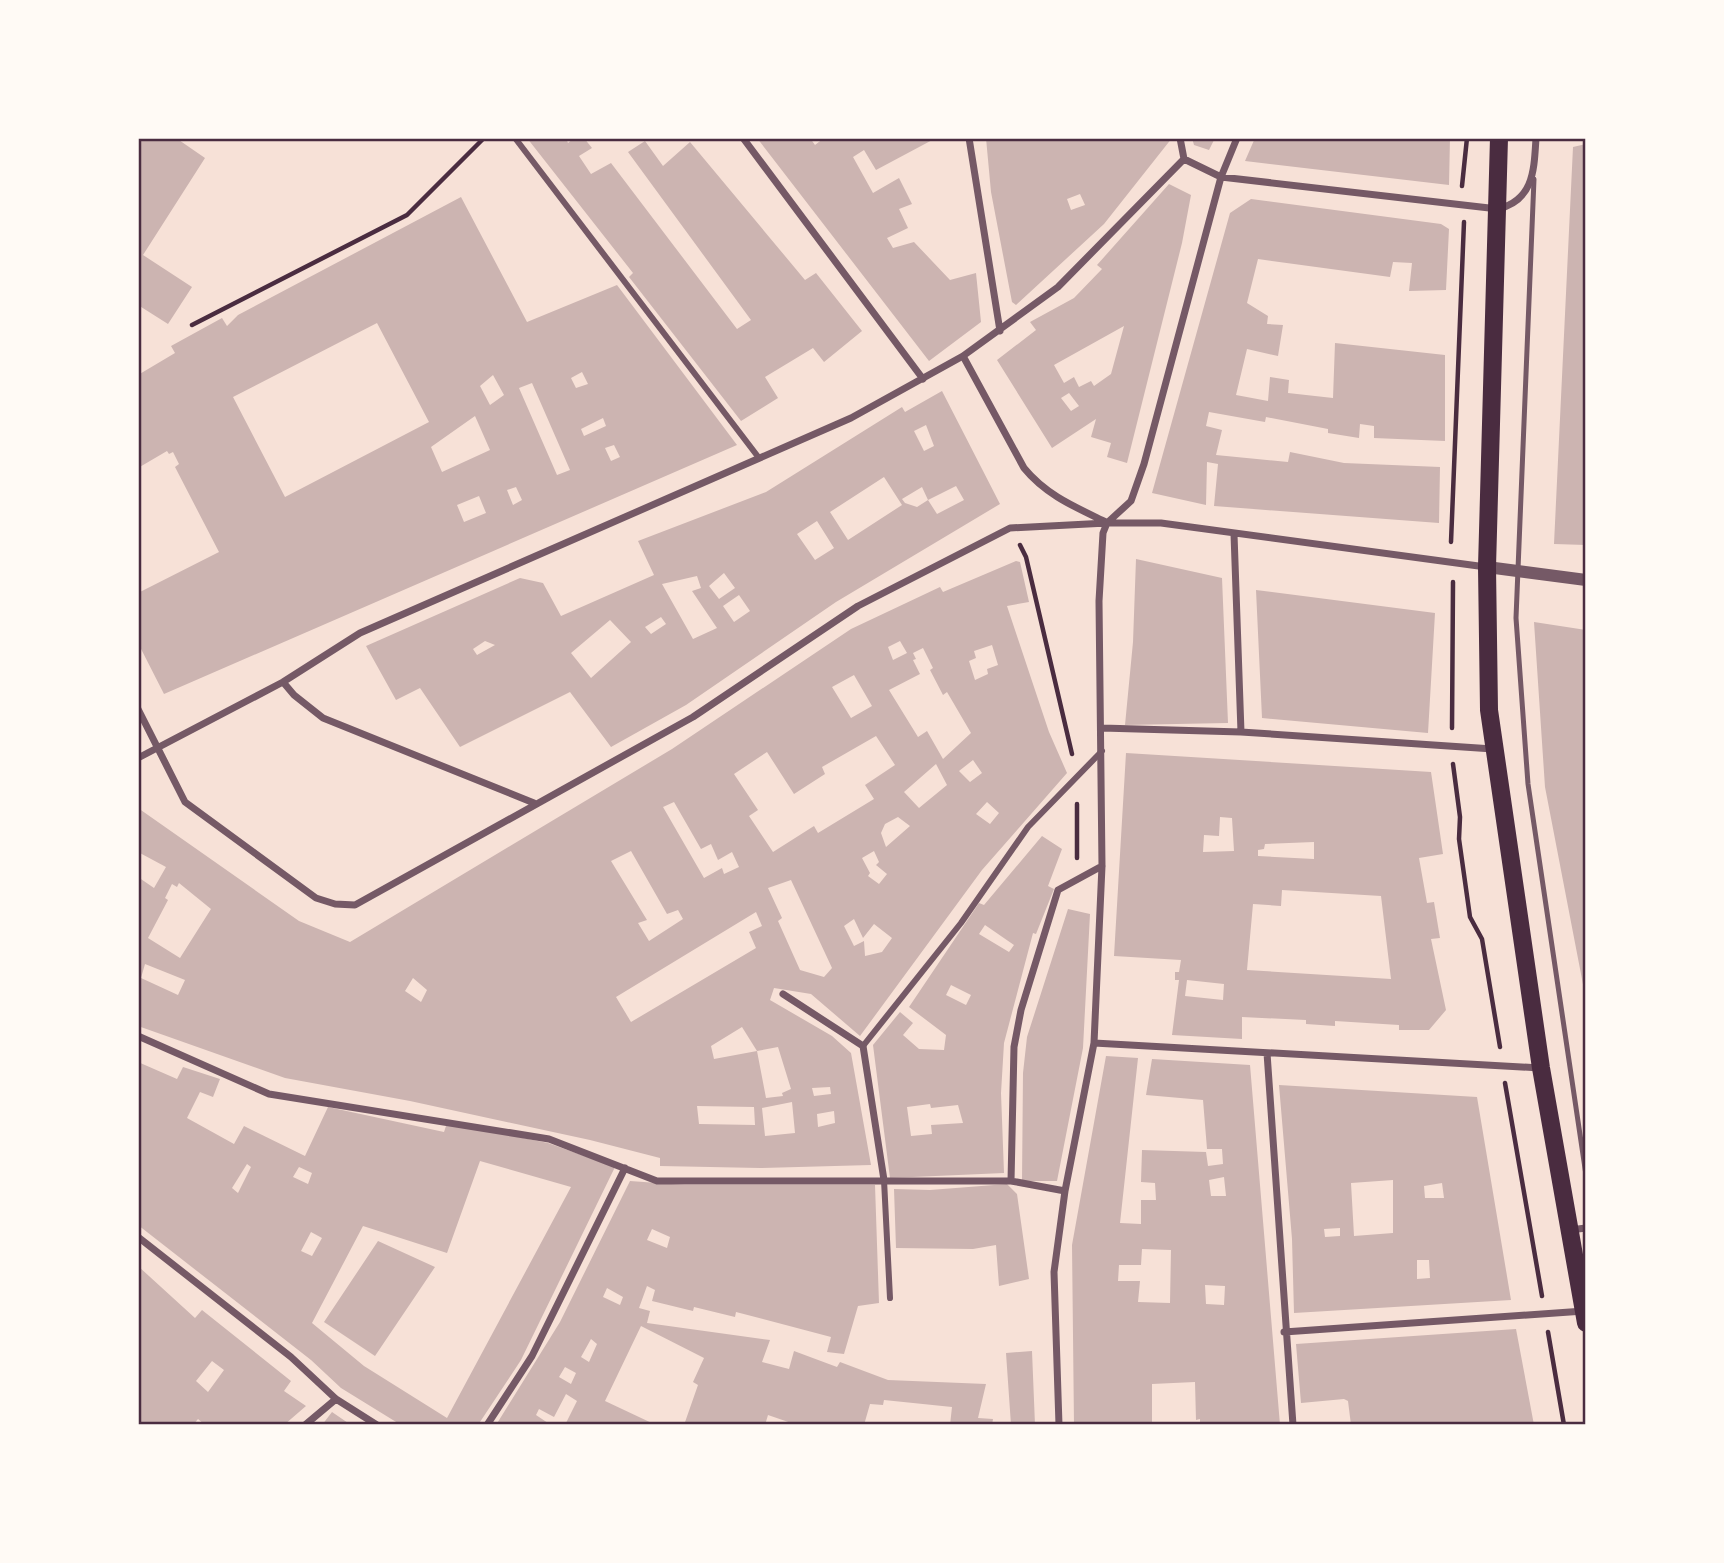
<svg xmlns="http://www.w3.org/2000/svg" width="1724" height="1563" font-family="'Asap Condensed',sans-serif">
<rect width="100%" height="100%" fill="#f7e1d7"/>
<!-- building -->
<path fill="#ccb4b1" fill-rule="evenodd" d="M138,138H176L205,158L143,255L192,287L168,324L138,305Z
M527,138H566L568,143L574,138H584L592,148L579,156L591,174L611,163L737,329L751,320L628,152L645,141L663,166L690,142L805,280L816,273L862,331L824,362L813,348L765,377L778,398L741,421L629,277L633,273Z
M757,138H810L815,145L824,138H936L876,170L864,150L853,157L873,193L899,178L912,204L899,209L908,228L887,238L893,248L914,242L950,280L976,273L981,322L929,361Z
M986,138H1172L1104,224L1016,305L1012,302L991,192ZM1080,194L1085,205L1071,210L1067,199Z
M1192,138H1215L1209,150L1194,145Z
M1255,138H1450L1449,185L1245,161Z
M1586,144V545L1554,544L1573,147Z
M1169,184L1191,195L1182,243L1127,463L1107,457L1111,443L1091,437L1096,419L1052,448L997,360L1036,330L1030,322L1074,298L1102,269L1097,265ZM1124,326L1111,374L1094,386L1091,381L1079,387L1074,377L1064,383L1054,365ZM1069,393L1079,406L1071,411L1061,398Z
M461,197L527,322L617,285L737,445L164,694L138,643V593L219,552L175,467L179,464L173,452L169,454L167,451L138,468V375L175,353L171,346L222,318L227,326L238,315ZM377,323L429,422L285,497L233,397ZM582,372L588,384L576,388L571,378ZM493,375L504,395L490,405L480,386ZM532,383L570,470L557,475L519,388ZM475,416L490,450L442,472L431,447ZM603,418L606,426L584,436L581,429ZM614,445L620,457L611,461L605,448ZM516,487L522,500L513,505L507,490ZM479,496L486,513L464,522L457,505Z
M1251,199L1441,224L1449,229L1446,290L1409,291L1412,263L1393,262L1390,277L1258,259L1247,303L1268,316L1267,324L1283,325L1278,356L1247,349L1236,395L1268,401L1270,377L1289,380L1288,393L1333,398L1335,343L1445,355V441L1374,438V426L1360,424L1359,438L1328,433V429L1266,417L1265,422L1209,412L1206,426L1222,430L1216,455L1288,462L1290,452L1344,463L1440,467L1439,523L1214,506L1218,464L1207,462L1206,505L1152,493L1230,213Z
M942,391L1000,504L836,602L686,705L611,747L570,692L460,747L420,688L396,700L366,646L520,578L543,583L561,616L654,575L638,541L766,492L902,407L905,412ZM926,425L934,446L924,451L914,431ZM884,477L902,505L848,540L830,512ZM956,486L964,500L937,514L928,500L917,507L905,503L902,499L922,487L928,500ZM817,521L834,548L815,560L797,534ZM724,573L735,588L719,599L709,586ZM697,576L701,588L692,591L717,628L693,639L662,584ZM739,595L750,611L734,622L723,606ZM661,617L666,624L651,634L645,627ZM610,620L631,642L591,678L571,653ZM485,641L495,645L477,655L473,649Z
M1136,559L1222,578L1228,723L1125,725L1133,642Z
M1016,561L1020,562L1029,602L1007,606L1049,732L1067,773L982,870L860,1036L811,994L774,988L770,1000L832,1036L851,1053L871,1165L760,1168L660,1166V1158L590,1140L410,1101L285,1078L138,1026V877L154,888L166,867L138,852V808L299,921L350,942L672,749L851,629L940,587L943,592ZM900,641L907,653L893,660L888,647ZM992,645L998,665L987,669L988,674L975,680L969,661L976,658L974,651ZM923,648L933,668L930,670L943,695L947,692L971,733L943,759L927,731L918,737L889,690L920,674L913,660L916,659L913,653ZM854,675L872,706L851,718L832,687ZM876,736L895,765L865,785L874,799L818,833L814,826L773,852L749,816L758,810L734,774L767,752L794,794L825,774L822,767ZM973,760L982,773L970,782L959,771ZM936,764L947,785L919,808L904,792ZM674,802L701,849L711,844L718,860L732,852L739,867L724,874L722,868L704,878L663,807ZM987,802L999,813L990,824L976,814ZM898,817L910,826L886,847L881,833L885,824ZM631,851L667,914L678,910L683,919L649,941L638,923L647,920L611,861ZM874,851L879,862L876,865L887,874L879,884L868,876L870,873L862,858ZM791,880L832,968L824,977L800,970L778,921L782,918L768,888ZM179,883L211,909L180,958L148,938L168,900L165,898L172,884L177,887ZM756,912L762,926L749,932L756,948L631,1022L616,997ZM854,919L863,938L874,924L892,938L882,952L865,956L864,941L854,946L844,926ZM145,964L185,980L178,995L141,978ZM413,978L427,990L421,1002L405,991ZM742,1027L757,1051L778,1047L791,1089L782,1093L783,1096L766,1098L757,1051L714,1059L711,1046ZM830,1087L831,1094L814,1096L812,1088ZM792,1102L795,1133L765,1136L762,1108ZM697,1106L754,1107L755,1125L699,1124ZM834,1111L835,1123L818,1127L817,1114Z
M1256,590L1435,613L1428,733L1262,718Z
M1534,622L1586,630V1000L1545,787Z
M1126,753L1431,772L1443,854L1419,858L1427,903L1434,902L1440,938L1431,939L1446,1010L1429,1030H1399V1025L1335,1021V1026L1306,1024V1020L1242,1017V1039L1172,1035L1179,980H1175V972H1179L1181,960L1114,956ZM1220,817L1232,818L1234,851L1203,852L1204,835L1219,836ZM1314,842V859L1258,856V850L1264,849L1265,844ZM1282,890L1381,896L1391,979L1247,970L1253,904L1281,906ZM1187,980L1224,984L1223,1000L1185,996Z
M1042,836L1062,849L1048,886L1054,889L1036,934L1033,933L1004,1043L1001,1093L1004,1173L890,1178L873,1045L900,1012L913,1023L903,1035L919,1049L944,1050L946,1035L909,1007L979,903L984,905ZM985,925L1014,945L1009,952L979,934ZM951,985L971,995L966,1005L946,995ZM930,1104L931,1108L958,1105L963,1123L931,1125L932,1134L911,1136L907,1107Z
M1068,909L1090,914L1083,1048L1057,1181H1022L1023,1073L1027,1037Z
M1106,1056L1138,1058L1120,1223L1141,1224V1200H1156L1155,1183L1141,1182L1142,1150L1206,1152L1208,1166L1223,1164L1222,1149H1207L1203,1100L1146,1095L1152,1059L1250,1065L1280,1425H1200V1419L1196,1420L1195,1382L1152,1384V1425H1074L1072,1245ZM1224,1177L1226,1196H1211L1209,1180ZM1142,1249L1171,1250L1170,1303L1138,1302L1140,1281H1118L1119,1265H1141ZM1205,1285L1225,1286L1224,1305L1206,1304Z
M138,1062L177,1079L183,1067L220,1079L213,1097L200,1092L187,1118L234,1144L244,1126L305,1156L328,1107L444,1132L447,1123L548,1143L615,1167L521,1360L478,1425H401L341,1388L311,1360L138,1225ZM480,1161L571,1187L447,1418L364,1366L312,1323L363,1226L447,1253ZM247,1164L251,1167L238,1193L232,1188ZM299,1167L312,1173L308,1184L293,1177ZM311,1232L322,1238L312,1256L301,1251Z
M1279,1085L1477,1097L1511,1300L1294,1313L1292,1239ZM1393,1180V1233L1354,1236L1351,1183ZM1442,1183L1444,1198H1425L1424,1186ZM1340,1228V1236L1325,1237L1324,1229ZM1417,1260H1429L1430,1278L1417,1279Z
M630,1181L685,1185H875L879,1303L858,1306L844,1354L827,1352L831,1337L736,1312L735,1317L694,1307L693,1311L652,1301L655,1290L647,1286L639,1308L650,1311L647,1323L770,1340L762,1362L789,1369L794,1351L837,1367L840,1362L888,1380L986,1384L978,1418L993,1419L992,1425H950L952,1407L884,1400L883,1405L870,1404L864,1425H797L768,1415L765,1425H684L698,1385L693,1382L704,1358L641,1326L605,1401L656,1425H565L577,1401L566,1394L554,1417L539,1409L536,1415L551,1425H496L560,1322ZM652,1229L670,1237L667,1248L647,1240ZM607,1288L623,1297L620,1305L603,1297ZM591,1339L597,1344L589,1362L581,1357ZM565,1367L576,1373L571,1384L559,1377Z
M1007,1184L1017,1194L1029,1279L999,1286L996,1245L973,1249L896,1248L894,1189L930,1190Z
M378,1241L435,1267L375,1356L324,1322Z
M138,1266L195,1318L202,1310L291,1381L284,1391L306,1406L284,1425H205L198,1419L193,1425H138ZM212,1361L224,1370L208,1392L196,1381Z
M1516,1329L1534,1425H1351L1348,1401L1344,1399L1301,1403L1296,1344Z
M1032,1351L1035,1425H1011L1006,1353Z
M332,1412L351,1425H322Z"/>
<g fill="none" stroke-linecap="round" stroke-linejoin="round">
<!-- path -->
<path stroke="#4a2c40" stroke-width="4.5" d="M1462,186L1467,138
M192,325L407,215L484,138
M1451,542L1464,222
M1020,545L1026,557L1072,754
M1452,728L1453,582
M1453,764L1460,817L1459,839L1470,917L1482,939L1500,1047
M1077,804V858
M1505,1083L1542,1296
M1548,1332L1564,1425"/>
<!-- service -->
<path stroke="#755966" stroke-width="5" d="M1534,179L1516,618L1528,784L1586,1175"/>
<!-- pedestrian -->
<path stroke="#755966" stroke-width="6" d="M515,138L759,458
M863,1046L961,923L1028,827L1102,751
M884,1180L890,1298"/>
<!-- minor -->
<path stroke="#755966" stroke-width="7" d="M743,138L923,379
M969,138L1000,331
M1180,138L1184,159
M1184,159L1221,177L1498,209C1534,200 1534,170 1536,138
M963,356L1024,468C1046,495 1075,507 1106,522
M1234,534L1241,732
M283,682L294,695L323,718L534,803
M138,709L185,802L316,898L335,904L355,905L693,717L858,606L1010,528L1107,523H1161L1486,567
M1102,728L1241,732L1493,749
M138,758L283,682L360,633L851,418L963,356L1058,287L1184,159
M783,994L863,1046L884,1180
M138,1036L269,1094L549,1139L657,1181H1011L1065,1191
M1094,1043L1540,1068
M1267,1053L1293,1425
M1011,1181L1014,1047L1021,1010L1058,890L1102,866
M1570,1230L1586,1228
M138,1237L291,1357L336,1399L377,1425
M1284,1332L1584,1311
M305,1425L336,1399
M487,1425L532,1356L625,1168
M1059,1425L1054,1272L1065,1191L1094,1043L1102,866L1099,601L1103,533L1107,523L1131,501L1144,464L1221,177L1237,138"/>
<!-- tertiary -->
<path stroke="#755966" stroke-width="12" d="M1487,567L1586,580"/>
<!-- primary -->
<path stroke="#4a2c40" stroke-width="18" d="M1499,138L1487,567L1489,710L1541,1068L1586,1323"/>
</g>
<!-- border -->
<rect width="1724" height="1563" fill="none" stroke="#fffaf5" stroke-width="280"/>
<rect x="140" y="140" width="1444" height="1283" fill="none" stroke="#4a2c40" stroke-width="2.5"/>
</svg>
